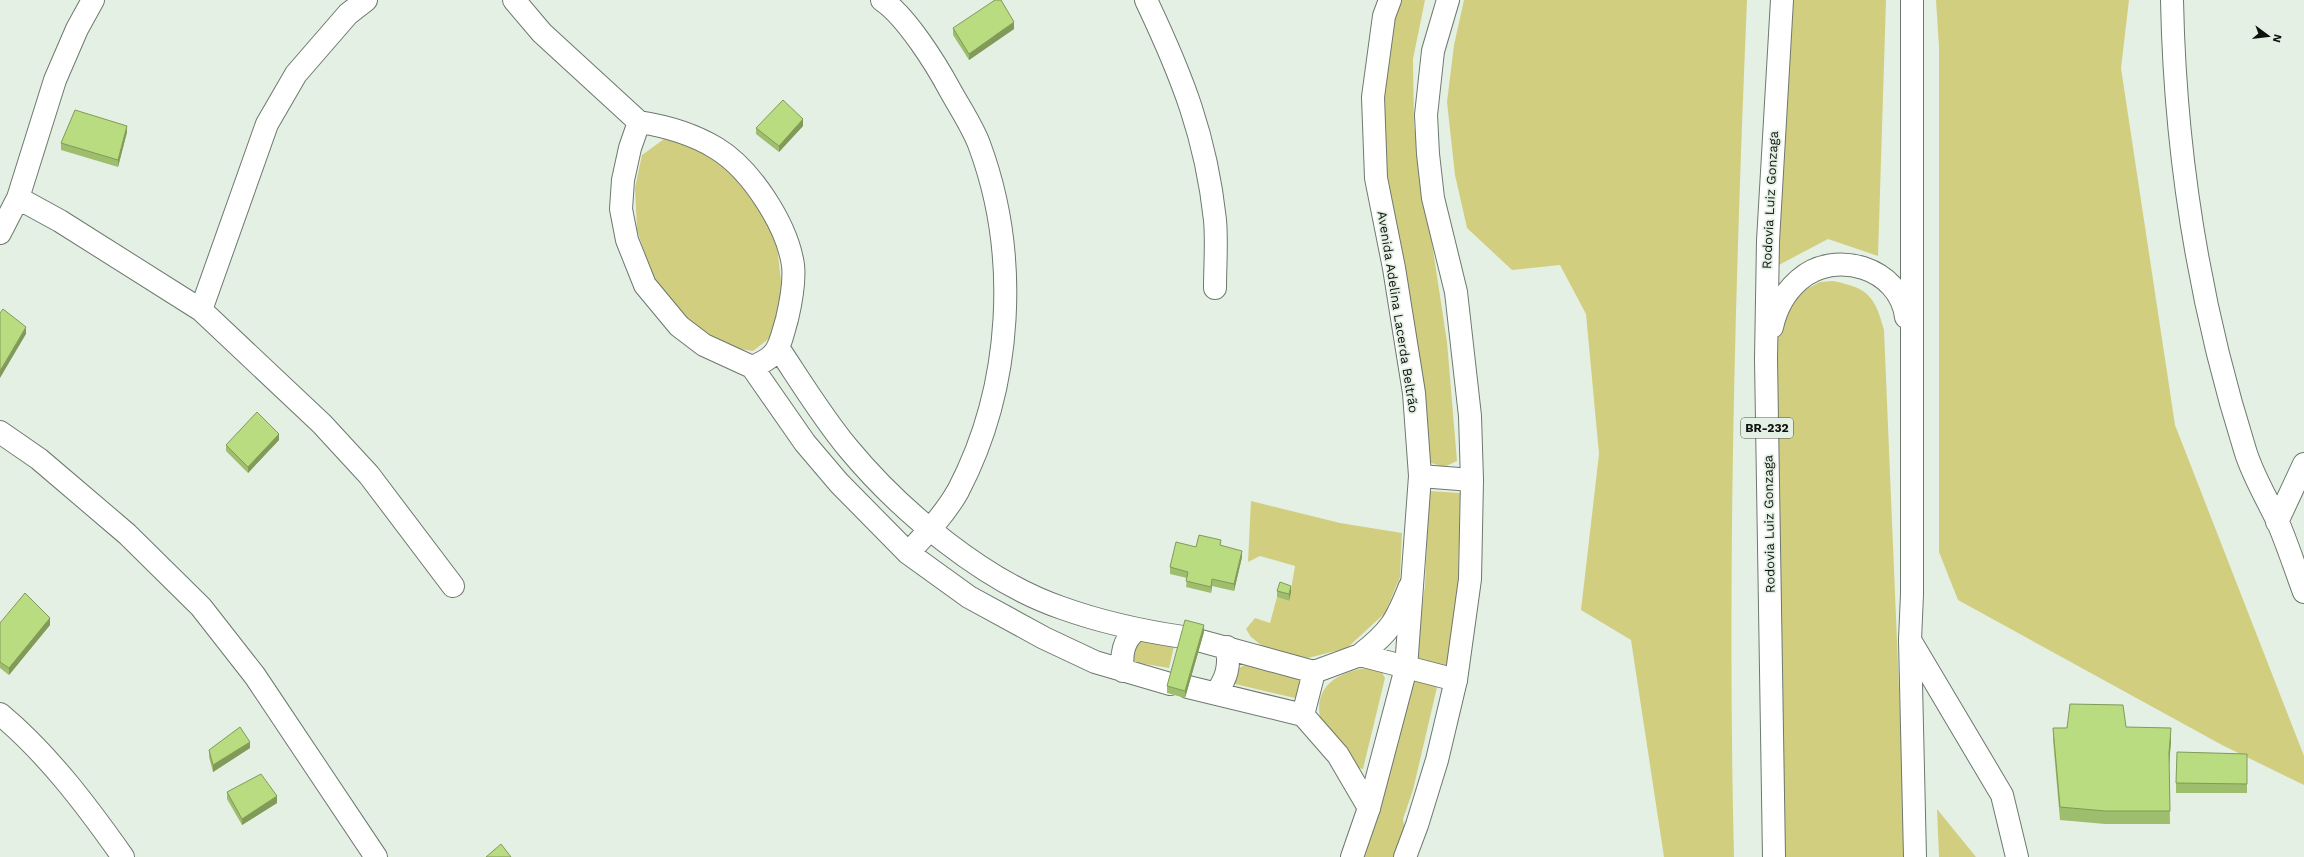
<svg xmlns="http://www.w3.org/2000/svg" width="2304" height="857" font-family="'Work Sans',sans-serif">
<rect width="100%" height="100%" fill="#e4f0e4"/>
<!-- green -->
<path fill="#d2ce80" d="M1397,0H1425L1413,59L1414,125L1447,342L1457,461L1444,467L1428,462L1385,188L1378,102Z
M1464,0H1747C1735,286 1727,571 1734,857H1664L1631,640L1581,610L1599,454L1586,314L1560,265L1512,270L1467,228L1455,175L1447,102L1454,45Z
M1783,0H1886L1878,256L1828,239L1777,266Z
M1936,0H2129L2121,68L2175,425L2304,756V785L2222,745L1958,600L1939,552V47Z
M664,139L693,145L735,173L754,197L777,245L783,299L776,333L753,351L726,347L682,314L653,277L637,230L635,188L642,155Z
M1833,281C1868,288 1875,296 1884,330L1906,857H1772L1776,337L1791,297L1820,282Z
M1429,491L1460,493L1458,592L1447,666L1414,660L1425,586Z
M1251,501L1340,523L1402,533L1400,577L1385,613L1347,648L1308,658L1270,652L1251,637L1246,629L1255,618L1270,623L1277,597L1289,601L1295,566L1260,556L1248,562Z
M1140,639L1174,646L1169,668L1133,662L1135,640Z
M1245,665L1299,679L1303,687L1299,696L1295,698L1235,684L1231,677L1235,670Z
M1379,667L1385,678L1363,769L1352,767C1346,758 1321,726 1320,718C1313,680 1348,668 1379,667Z
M1413,675L1438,683L1413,790L1403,819L1406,837L1398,857H1361Z
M1937,809L1976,857H1939Z"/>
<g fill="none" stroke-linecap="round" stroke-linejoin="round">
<!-- minor casing -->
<g stroke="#6d786e" stroke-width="24">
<path id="minor" d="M514,0L542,33L639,122
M882,0C906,16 936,64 950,90C960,108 972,126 979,144C1020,254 1013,386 958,491C945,514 926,534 908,553
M1146,0C1182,76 1206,136 1215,220C1217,242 1215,266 1215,288
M2172,0C2175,153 2199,304 2245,450C2252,474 2266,497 2277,520C2287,543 2295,568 2304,592
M18,198L60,221L201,310L322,424L369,475L453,586
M0,233L18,198L55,80L77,29L93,0
M201,310L267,124L296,74L348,14L366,0
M779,349C801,382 823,418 848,448C900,511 985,582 1062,608C1101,622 1142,631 1183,637
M752,367C780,356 779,346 787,319C791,302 795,283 793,265C787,225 751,169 716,148C693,134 665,126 639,122L630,148L623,180L621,209L627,240L645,285L679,326L704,345L752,367L805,443L839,483L908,553L969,597L1044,638L1095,662L1170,684
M0,432L39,459L127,534L201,607L255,676L376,857
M1420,476L1472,480
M2277,522L2304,464
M1910,640L2002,795L2017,857
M1201,641L1314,672
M1360,655C1391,631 1396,621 1410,586
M1123,671C1121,654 1123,641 1136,630
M1188,687L1303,715
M1216,693C1227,678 1230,666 1227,647
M0,714C48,754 87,806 123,857
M1369,808L1338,755L1303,715L1314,672L1360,655L1456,680"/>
</g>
<!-- major casing -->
<g stroke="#6d786e" stroke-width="24">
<path id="major" d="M1352,857L1369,808L1406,668L1420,476L1414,393L1394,268L1376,178L1373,97L1384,16L1390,0
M1405,857L1417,825L1437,760L1456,680L1470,579L1472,480L1470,416L1456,292L1433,198L1428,154L1426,115L1433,51L1448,0"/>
</g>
<!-- highway casing -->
<g stroke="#6d786e" stroke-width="24">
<path id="highway" d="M1912,0V594L1910,640L1915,857
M1772,327C1776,309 1784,293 1799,280C1835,248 1900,268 1906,317
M1774,857L1766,359L1768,241L1782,0"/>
</g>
<!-- minor -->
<use href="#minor" stroke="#fff" stroke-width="22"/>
<!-- major -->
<use href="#major" stroke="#fff" stroke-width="22"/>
<!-- highway -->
<use href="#highway" stroke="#fff" stroke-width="22"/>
</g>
<!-- wall -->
<path fill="#9ebd6d" d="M953,28L1014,29L969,60L953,35Z
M803,126L779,152L756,134V128Z
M127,132L118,167L61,150V143Z
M279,440L248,473L226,451V445Z
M1221,546L1242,557L1234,591L1212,586L1211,593L1186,587L1187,578L1170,574V567L1196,547Z
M1277,591L1291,592L1289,601L1277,597Z
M0,623L50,625L9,675L0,668Z
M1204,632L1185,698L1167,693V686Z
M2126,727L2171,741L2169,764L2170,824H2105L2060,820L2053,740V728Z
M250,748L213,772L209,757V750Z
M2247,754V793H2176V783Z
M227,792L277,803L242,825L227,799Z"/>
<!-- shaded-wall -->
<path fill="#819a59" d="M1014,22V29L969,60V54Z
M803,119V126L779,152V146Z
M127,126V132L118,167V160Z
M26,327V334L0,378V371Z
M279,434V440L248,473V467Z
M1242,551V557L1234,591V584Z
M1212,579V586L1211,593V587Z
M1291,586V592L1289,601V594Z
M50,618V625L9,675V668Z
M1204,625V632L1185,698V691Z
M2171,728V741L2169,766V753Z
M250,742V748L213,772V765Z
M277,796V803L242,825V819Z"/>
<!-- building -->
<path fill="#b8dc7f" stroke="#819a59" d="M995,0H1001L1014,22L969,54L953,28Z
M783,100L803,119L779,146L756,128Z
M75,110L127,126L118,160L61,143Z
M3,309L26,327L0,371V313Z
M257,412L279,434L248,467L226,445Z
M1199,535L1221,540L1220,545L1242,551L1234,584L1212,579L1211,587L1186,581L1188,572L1170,567L1176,542L1196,547Z
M1280,582L1291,586L1289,594L1277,591Z
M25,593L50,618L9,668L0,662V623Z
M1185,620L1204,625L1185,691L1167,686Z
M2070,704L2123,705L2126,727L2171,728L2169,753L2170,811H2105L2060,807L2053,728H2067Z
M240,727L250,742L213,765L209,750Z
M2177,752L2247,754V784L2176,783Z
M261,774L277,796L242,819L227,792Z
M501,844L511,857H486Z"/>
<g text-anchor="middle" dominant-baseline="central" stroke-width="3.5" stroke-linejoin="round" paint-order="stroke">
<!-- shield labels -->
<rect fill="#e4f0e4" stroke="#4e554e" stroke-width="1" x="1741" y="418" width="52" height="20" rx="3"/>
<g font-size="12" font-weight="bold" fill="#0e120e">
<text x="1767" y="428">BR-232</text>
</g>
<!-- street labels -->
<g font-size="13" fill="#0e120e" stroke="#e4f0e4">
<text transform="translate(1770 200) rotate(-87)">Rodovia Luiz Gonzaga</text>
<text transform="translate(1398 312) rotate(81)">Avenida Adelina Lacerda Beltrão</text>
<text transform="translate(1769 524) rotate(-91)">Rodovia Luiz Gonzaga</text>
</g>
</g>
<!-- north arrow -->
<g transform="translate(2268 36) rotate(105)" stroke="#e4f0e4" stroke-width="3" paint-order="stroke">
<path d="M0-3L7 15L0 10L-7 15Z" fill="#0e120e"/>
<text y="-6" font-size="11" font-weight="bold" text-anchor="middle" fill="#0e120e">N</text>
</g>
</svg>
